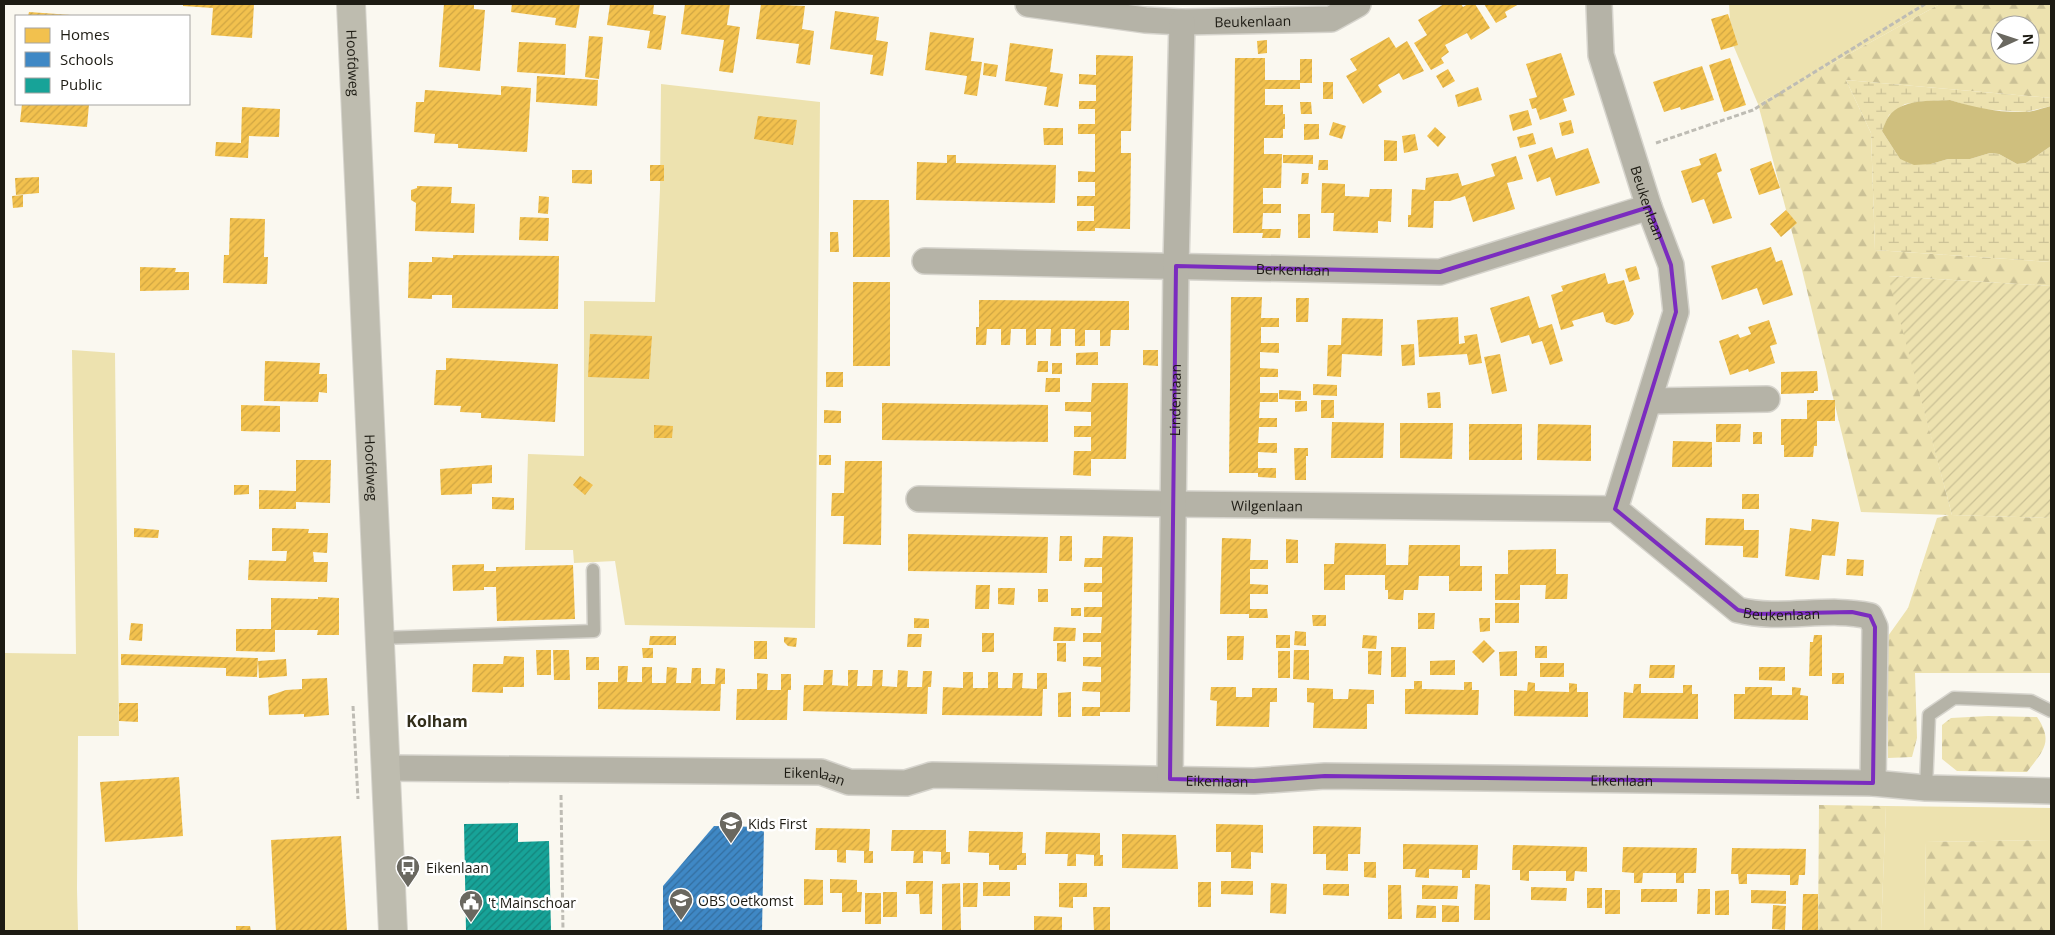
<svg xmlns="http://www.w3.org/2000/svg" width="2055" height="935" font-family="'Open Sans',sans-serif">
<defs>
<pattern id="forest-firs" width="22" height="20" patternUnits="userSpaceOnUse" patternTransform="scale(1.25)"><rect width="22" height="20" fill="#ede2af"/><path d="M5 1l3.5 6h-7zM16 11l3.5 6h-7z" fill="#cbc196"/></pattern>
<pattern id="wetland-marsh" width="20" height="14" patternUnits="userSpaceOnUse" patternTransform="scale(1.25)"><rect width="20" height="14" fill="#ede2af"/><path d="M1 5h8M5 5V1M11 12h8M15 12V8" fill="none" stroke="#cbc196"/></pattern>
<pattern id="garden-furrows" width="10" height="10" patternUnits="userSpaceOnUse" patternTransform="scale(1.25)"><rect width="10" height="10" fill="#ede2af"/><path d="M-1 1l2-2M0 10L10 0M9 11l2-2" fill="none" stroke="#cbc196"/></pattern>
<pattern id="homes-hatch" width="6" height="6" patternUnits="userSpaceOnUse" patternTransform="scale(1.25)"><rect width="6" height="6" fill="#f2c14e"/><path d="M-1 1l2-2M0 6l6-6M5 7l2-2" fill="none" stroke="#cfa543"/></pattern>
<pattern id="schools-hatch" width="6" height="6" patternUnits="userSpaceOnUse" patternTransform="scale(1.25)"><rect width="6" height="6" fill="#3f88c5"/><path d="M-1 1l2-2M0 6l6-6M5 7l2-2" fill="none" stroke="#346e9f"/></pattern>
<pattern id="public-hatch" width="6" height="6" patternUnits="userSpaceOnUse" patternTransform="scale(1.25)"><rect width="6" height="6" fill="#17a398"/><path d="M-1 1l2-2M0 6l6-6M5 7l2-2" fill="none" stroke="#14847b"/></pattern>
</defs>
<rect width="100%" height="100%" fill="#faf8f0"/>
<!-- grass -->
<path fill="#ede2af" d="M1729,4H1940L1758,104L1731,40Z
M661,84L820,102L815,628L625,625L615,561L574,563L573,550H525L528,454L584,456V301L655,302L660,189Z
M72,350L115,353L119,736H78L77,889L78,931H4V653L76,654Z
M1886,806L2051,808V840L1926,842L1924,931H1881Z"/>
<!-- forest -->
<path fill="url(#forest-firs)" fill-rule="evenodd" d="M1940,4H2051V98L1846,80L1871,133L1875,250L2051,262V286L1889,276L1952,515L2051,518V673H1915L1917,738L1912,757L1888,758V636L1908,608L1937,518L1949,515L1861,512L1802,270L1758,104ZM2000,25H2030V55H2000Z
M1988,716L2037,717C2054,742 2043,751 2027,772L1957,771L1942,759V725L1951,718Z
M1819,805L1886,806L1881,931H1818Z
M2051,840V931H1924L1926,842Z"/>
<!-- wetland -->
<path fill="url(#wetland-marsh)" d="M1846,80L2051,98V106L2026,112L1979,109L1950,100L1927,101L1905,104L1889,115L1882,131L1900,159L1931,164L1948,159H1970L1990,153L1999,154L2017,164L2026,163L2051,146V262L1875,250L1871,133Z"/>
<!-- garden -->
<path fill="url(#garden-furrows)" d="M1888,276L2051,286V518L1952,515Z"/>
<!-- water -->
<path fill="#cfbf7e" d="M1950,100C1974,107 1999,113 2024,112C2033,112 2043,108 2051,106V146L2026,163L2017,164L1999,154L1990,153L1970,159H1948L1931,164L1914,165L1900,159L1882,131C1884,126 1886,120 1889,116C1902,99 1930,101 1950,100Z"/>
<!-- homes -->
<path fill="url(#homes-hatch)" d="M183,4H254L252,38L211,35L213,8L183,6Z
M444,4H474V9L485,10L480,71L439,67Z
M512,4H580L576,28L555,25L556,18L511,12Z
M610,4H654L653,14L666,16L661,50L647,48L650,31L607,25Z
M685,4H730L727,25L740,27L733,73L719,71L724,40L681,34Z
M761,4L805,6L802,29L814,31L810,65L796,63L799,44L756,39Z
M1444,4H1461L1463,7L1468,4H1475L1490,28L1471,40L1467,33L1445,45L1449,52L1441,58L1444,63L1431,70L1414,43L1427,35L1418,20Z
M1484,4H1519L1505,12L1507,17L1496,23Z
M835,11L879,17L876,40L888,42L883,76L870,74L873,55L830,49Z
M29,12L71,15V16H28Z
M1728,14L1738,45L1721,50L1711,19Z
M930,32L974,38L971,61L982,62L977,96L964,94L967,76L925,70Z
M589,36L603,37L599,79L585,77Z
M1389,37L1396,48L1407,41L1424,71L1403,80L1399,73L1378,85L1382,92L1363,104L1346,76L1357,70L1350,59Z
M1267,40V53L1258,54L1257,41Z
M519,42L566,44L565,75L517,72Z
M1010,43L1053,49L1050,72L1063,74L1058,107L1044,105L1047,87L1005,81Z
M1561,53L1575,95L1563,99L1567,111L1540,120L1536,108L1532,109L1529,99L1537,97L1526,64Z
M1096,55L1133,56L1131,131H1121V153H1131L1130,229L1095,228V231H1077V221H1094V206H1077V196H1095V182H1078V171L1095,172V134H1078V124H1095V109H1079V101H1096V85L1079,84V74L1096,75Z
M1235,58H1265V80H1300V59H1312V83H1300V89H1265V105H1283V114H1285V129H1283V138H1264V154H1282L1281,188H1263V204H1281V213H1263L1262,229H1281L1280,238H1262L1263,233H1233Z
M1730,58L1746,105L1724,112L1709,65Z
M984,63L998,65L996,77L983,75Z
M1702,66L1714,100L1681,110L1680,107L1664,112L1653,82Z
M1448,69L1455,81L1443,88L1436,76Z
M537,76L598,80L597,106L536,102Z
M1323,82H1333V99H1323Z
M501,86L531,88L527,152L458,148V144L434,143L435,134L414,132L416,102H424L425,90L501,95Z
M1478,87L1482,100L1458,107L1455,95Z
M1300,102H1311L1312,114H1301Z
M22,104H89L87,127L20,122Z
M242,107L280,109L279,137L249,136L248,158L215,156L216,142L241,143Z
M1528,110L1532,125L1513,131L1509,115Z
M758,116L797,120L793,145L754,139Z
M1571,120L1574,133L1562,136L1559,123Z
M1333,122L1346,126L1342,139L1329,135Z
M1304,124H1319V139L1304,140Z
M1435,127L1446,137L1438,147L1427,136Z
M1043,128H1063V145H1044Z
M1533,133L1536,144L1520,148L1517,137Z
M1415,134L1418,150L1404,153L1402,136Z
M1384,140L1397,141V161H1384Z
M1552,147L1556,159L1588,148L1600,183L1556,196L1550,177L1537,182L1528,155Z
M1716,153L1722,171L1717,173L1732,218L1713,224L1704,199L1692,203L1681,171L1701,165L1699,159Z
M947,155H956V163L1056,165L1055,203L916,200L917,162L947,163Z
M1283,155H1313V164L1283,163Z
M1516,156L1523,179L1507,183L1515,209L1473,222L1465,196L1450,201H1434L1433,228L1408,227V215H1411L1412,189L1425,190L1426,178L1458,173L1462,186L1495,176L1491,164Z
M1319,160H1328V170H1318Z
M1771,161L1780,188L1759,195L1750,169Z
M650,165H664V181H650Z
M572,170H592V184L572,183Z
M1302,173H1309L1308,184H1301Z
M39,177V193L16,195L15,178Z
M1322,183L1345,184V196L1369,197L1370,189H1392L1391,222L1378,221V233L1333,231L1334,213H1321Z
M417,186L452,187L451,203L475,204L474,233L415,231L416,203L411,200V190L417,188Z
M23,195V207L13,208L12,196Z
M539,196L549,197L548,214L538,213Z
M853,200H889L890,257H853Z
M1786,210L1797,223L1781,237L1770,224Z
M1298,214H1310V238H1298Z
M520,217L549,218L548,241L519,240Z
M230,218L265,219L264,257H268L267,284L223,283L224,255H229Z
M830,232H838L839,252H830Z
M1771,247L1776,262L1782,260L1793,295L1763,305L1757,288L1722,300L1711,266Z
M453,255L559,256L558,309L452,308V295H432V299L408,298L409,262H432V257L453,258Z
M1636,266L1640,279L1629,282L1625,269Z
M140,267L176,268L175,272H189V290L140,291Z
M1605,273L1608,284L1624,280L1634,314L1629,321L1615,325L1606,322L1603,312L1572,321L1574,326L1561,330L1551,295L1563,291L1561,286Z
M853,282H890V366H853Z
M1529,296L1539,328L1552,324L1563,361L1550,365L1542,341L1532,344L1529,335L1501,343L1490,308Z
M1231,297H1262L1261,318H1279V327H1261V343H1279V353L1260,352V368L1278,369V377H1260V393H1278V402H1260L1259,418H1277V427H1259L1258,443H1277V453L1258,452V468H1276V478L1258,477V473H1229Z
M1296,298H1309L1308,322H1296Z
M979,300L1129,301V330H1111L1110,346H1100V330H1085V346H1075V329H1061V346H1050L1051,329H1036V345H1026V329H1011L1010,345H1001V329H987L986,345H976V327H979Z
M1458,317L1459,344L1465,343L1464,336L1477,334L1482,363L1469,365L1467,354L1419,357L1417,320Z
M1342,318L1383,319L1382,356L1342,354L1341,377L1327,376L1328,345H1341Z
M1769,320L1777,344L1770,346L1775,363L1749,372L1748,369L1730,375L1719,341L1738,334L1740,338L1751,334L1748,327Z
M590,334L652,336L649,379L588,377Z
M1414,344L1415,365L1402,366L1401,345Z
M1143,350H1158V366L1143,365Z
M1098,352V365H1076V353Z
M1500,354L1507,391L1492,394L1484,357Z
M446,358L558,364L555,422L481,418V413L460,412L461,406L434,405L436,370H446Z
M265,361L320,363L319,374H327V393L319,392L318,402L264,401Z
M1038,361H1048V372H1037Z
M1052,363H1062V374H1052Z
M1817,371L1818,391H1814V393L1781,394V372Z
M826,372H843V387H826Z
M1046,378H1060V392H1045Z
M1092,383H1128L1126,459H1091V476L1073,475L1074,451H1091V437H1074V426H1091V412L1065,411V402H1091Z
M1313,384L1337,385V396L1313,395Z
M1279,390L1301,391V400L1279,399Z
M1440,392L1441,408H1428L1427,393Z
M1321,400H1334V418H1321Z
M1807,400H1835V421H1817V446H1814L1813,457H1784V445H1781V419H1807Z
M1295,401H1307V411L1295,412Z
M882,403L1048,405V442L882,440Z
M241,405L280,406V432L241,431Z
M824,410L841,411V423H824Z
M1332,422L1384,423L1383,458H1331Z
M1400,423H1453L1452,459L1400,458Z
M1469,424H1522V460H1469Z
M1538,424L1591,425V461L1537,460Z
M1716,424H1741L1740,442H1716Z
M654,425L673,426L672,438H654Z
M1753,432H1762V444H1753Z
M1673,441L1712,442V467H1672Z
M1294,448H1308V456H1306V480H1295Z
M819,455H831V465H819Z
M296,460H331L330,503L296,502V509H259V490L296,491Z
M845,461H882L881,545L843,544L844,516H831L832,493H844Z
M492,465V483L472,484V494L441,495L440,469Z
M580,476L593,485L585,495L573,485Z
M234,485H249V494L234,495Z
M1742,494H1759V509H1742Z
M492,497L514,498V510L492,509Z
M1706,518L1744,519V530H1759L1758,558L1743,557V546L1705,545Z
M1812,519L1839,522L1835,556L1822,555L1819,580L1785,576L1790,528L1811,531Z
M134,528L159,530L158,538L134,537Z
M272,528L309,529L308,533H328L327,553L313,552L314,562H328L327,582L248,580L249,560L286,561L287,551H272Z
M908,534L1048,537L1047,573L908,571Z
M1060,536H1072V561H1059Z
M1103,536L1133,537L1130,712H1100V716H1082V707H1100V692L1082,691L1083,682H1101V667L1083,666V657H1101V642H1083V633H1101L1102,617H1084V607H1102V592H1084V583H1102V567H1084L1085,558H1102Z
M1222,538L1251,539L1250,560H1268V569H1250V584L1268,585V594H1250V609H1267L1268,618H1249V614H1220Z
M1286,539L1298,540V563H1286Z
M1335,543L1386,544V565H1408L1409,545H1460V566H1482V591H1449V576H1419L1418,590H1404L1403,600H1397L1388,599V590H1385V575H1345V590H1324V564H1334Z
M1556,549V574H1568L1567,599H1545L1546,585H1520V600H1495V574H1508V550Z
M1847,559L1864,560L1863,576L1846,575Z
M484,564V571H496V567L573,565L575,619L497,621L496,587H484V590L453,591L452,565Z
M976,585H990L989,609H975Z
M998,588H1015L1014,605L998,604Z
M1038,589H1048V602H1038Z
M318,597L339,598V635H317L318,630H275V652L236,651V629H271V598L318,599Z
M1495,603H1519V623H1495Z
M1071,608H1081V616H1071Z
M1418,613H1435L1434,629H1418Z
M1312,615H1326V626H1313Z
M914,618L929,619V628H914Z
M1479,618H1490V631L1480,632Z
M131,623L143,624L142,641L129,640Z
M1054,627L1076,628L1075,641H1053Z
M1295,631L1306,632V646L1294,645Z
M982,633H994V652H982Z
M908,634H922L921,647H907Z
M1276,635H1290V648H1276Z
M1363,635L1377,636L1376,649L1362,648Z
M1814,635H1822V676H1809L1810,642H1813Z
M650,636H676V645H649Z
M1227,636H1244L1243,660H1227Z
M784,637L797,638L796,647L788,646L784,642Z
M1484,640L1495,651L1483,663L1472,652Z
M754,641H767V659H754Z
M1057,643H1066V662L1057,661Z
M1535,646H1547V658H1535Z
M1391,647H1406V677H1391Z
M642,648H653V658H643Z
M536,650H551V675H537Z
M553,650H569L570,680H554Z
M1294,650H1309V680L1293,679Z
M1278,651H1290V678H1278Z
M1368,651H1382L1381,675L1368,674Z
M1517,651V676H1500L1499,652Z
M121,654L258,658L257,677L226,676V668L121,665Z
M504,656L524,657V687H503V693L472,692L473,664H503Z
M586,657H599V670H586Z
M286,659L287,676L259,678L258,661Z
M1455,660V675H1430V661Z
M1540,663H1564V677H1540Z
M1650,665H1675L1674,678H1649Z
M618,666H628L627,682H642V667H652V683H666L667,667L677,668L676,683H691L692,668H701V684H715L716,668L725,669V684H721L720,711L598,709V682H618Z
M1759,667H1785V681L1759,680Z
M824,670H833L832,685L848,686V670H858L857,686H872L873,670H883L882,686L897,687L898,670L908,671L907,687H922L923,671H932L931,687H928L927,714L803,711L804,685H823Z
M963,672H973V688H988V672H998V688H1012L1013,673H1023L1022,688L1037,689V673H1047V689H1043L1042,716L942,715L943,687L963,688Z
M757,673L768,674L767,690H781V674H791V690H788L787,720H736L737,689H757Z
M1832,673H1844V684H1832Z
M327,678L329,715L304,717V714L269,715L268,696L286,690L302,689V679Z
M1414,681H1422V689L1464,690V682H1472V690H1479L1478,715L1405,714V689H1414Z
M1528,682L1535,683V691L1569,692V683L1577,684V692H1588V717L1514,716V690L1527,691Z
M1634,684H1641V693H1683V685H1692V694H1698V719L1623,718L1624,692L1633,693Z
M1211,687H1236V697H1252V688H1277V702H1270L1269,727L1216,726L1217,701L1210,700Z
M1745,687H1772V695H1792V687L1801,688L1800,695L1808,696V720L1734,719V694H1745Z
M1307,688L1333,689V699H1348L1349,689L1374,690V704H1367V729L1313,728L1314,703L1307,702Z
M1071,692V717H1058V693Z
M119,703H138V722L119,721Z
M179,777L183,836L105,842L100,782Z
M1216,824L1263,825V853L1251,852V869L1231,868V852H1216Z
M1313,826L1361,827L1360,854H1348V871L1326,870V854H1313Z
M816,828L870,829L869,851H873V863H864V851L846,850V863L837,862V850H815Z
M892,830H946V852H950V864H941V852L923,851V863H913L914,851H891Z
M969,831L1023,832L1022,853H1026V865H1017V870H999V865H989V853L968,852Z
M1046,832L1100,833V855H1103V866H1094V855L1076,854V866H1067L1068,854H1045Z
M1122,834L1176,835L1178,869L1122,868Z
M341,836L347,931H276L271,840Z
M1403,844L1478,845L1477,870H1470V878H1462V870L1429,869V878L1415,877L1416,869H1403Z
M1513,845L1587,847V872L1575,871L1574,881H1566V871H1529V881L1520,880V870H1512Z
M1623,847L1697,848L1696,873H1684V883H1676V873H1643L1642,883H1634V873L1622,872Z
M1732,848L1806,849L1805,875H1799L1798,885H1790V875L1747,874V884H1739L1738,874H1731Z
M1364,862H1376V878L1364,877Z
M804,879L823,880V905H804Z
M830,879L857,880V892H862L861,912H842V893H830Z
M906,881H933L932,914H920L919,894H906Z
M1221,881H1253V895L1221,894Z
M983,882H1010V896H983Z
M1198,882H1211V907H1198Z
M960,883L961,930H942V884Z
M963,883H978L977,907H963Z
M1059,883H1087V897H1073V908L1059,907Z
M1271,883L1287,884L1286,914L1270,913Z
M1323,884H1349V896L1323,895Z
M1475,884L1490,885V920H1474Z
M1388,885H1401L1402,919H1388Z
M1422,885L1458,886L1457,899H1422Z
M1531,887L1567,888L1566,901L1531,900Z
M1587,888H1602V908H1587Z
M1641,889H1677V902H1641Z
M1698,889H1710V914H1697Z
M1605,890H1620V914H1605Z
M1729,890V915H1715V891Z
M1751,890L1786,891V904L1751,903Z
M883,892H897V917H883Z
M865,893H881V924H865Z
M1803,894H1818V930H1802Z
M1417,905L1436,906V918H1416Z
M1442,905L1459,906V922H1442Z
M1773,905L1786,906L1785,930L1772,929Z
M1093,907H1110V931H1094Z
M1034,916L1062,917V931H1034Z
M236,926H250L251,931H236Z"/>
<!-- schools -->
<path fill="url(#schools-hatch)" d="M714,826L764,827L762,931H663V886Z"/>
<!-- public -->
<path fill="url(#public-hatch)" d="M518,823V842L549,841L551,931H466L464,824Z"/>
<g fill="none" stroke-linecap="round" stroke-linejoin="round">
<!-- service casing -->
<g stroke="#d6d4cd" stroke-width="15">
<path id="service" d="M380,638L594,631L593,570
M1926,788L1929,715L1954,698L2031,701L2051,711"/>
</g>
<!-- minor casing -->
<g stroke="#d6d4cd" stroke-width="28">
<g id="minor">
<path id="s1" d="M1028,4L1145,20L1182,22L1331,19L1358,4"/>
<path id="s2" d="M1599,4L1601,55L1649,207L1671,265L1676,312L1615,509L1738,610C1781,621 1827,606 1870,616L1875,627L1873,783"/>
<path id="s3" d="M925,261L1440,272L1649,207"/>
<path d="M1650,401L1767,399"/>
<path id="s4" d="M919,499L1173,504L1615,509"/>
<path id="s5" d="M386,768L821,772L849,782L906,783L932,775L1254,781L1325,776L1873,783L1926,788L2051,791"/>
<path id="s6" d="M1170,779L1176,266L1182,22"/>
</g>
</g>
<!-- secondary casing -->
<g stroke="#d6d4cd" stroke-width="30">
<g id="secondary">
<path id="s7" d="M351,4L393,931"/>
</g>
</g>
<!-- path -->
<path stroke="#bebcb4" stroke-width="3" stroke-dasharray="5 2.5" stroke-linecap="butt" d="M1656,143L1753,110L1925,4
M353,706L358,799
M561,795L563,931"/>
<!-- service -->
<use href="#service" stroke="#b5b3a7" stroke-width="12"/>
<!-- minor -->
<use href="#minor" stroke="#b5b3a7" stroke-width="25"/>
<!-- secondary -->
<use href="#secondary" stroke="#bebcaf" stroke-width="28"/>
</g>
<!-- marked area -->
<path fill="none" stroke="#7b2cbf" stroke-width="4" stroke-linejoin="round" d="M1649,207L1671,265L1676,312L1615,509L1738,610L1756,614L1852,612L1870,616L1875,627L1873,783L1325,776L1254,781L1170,779L1176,266L1440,272Z"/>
<!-- icons -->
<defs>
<g id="school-pin" transform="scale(1.25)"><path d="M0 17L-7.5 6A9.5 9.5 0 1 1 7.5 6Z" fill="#6a6860" stroke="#fff"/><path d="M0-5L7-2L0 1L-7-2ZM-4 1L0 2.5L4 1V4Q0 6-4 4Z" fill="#fff"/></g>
<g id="bus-pin" transform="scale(1.25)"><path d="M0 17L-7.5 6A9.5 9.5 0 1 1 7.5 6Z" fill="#6a6860" stroke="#fff"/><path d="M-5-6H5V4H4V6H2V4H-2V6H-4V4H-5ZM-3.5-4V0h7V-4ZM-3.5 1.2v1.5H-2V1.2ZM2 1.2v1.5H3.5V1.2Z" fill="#fff"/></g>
<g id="civic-pin" transform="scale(1.25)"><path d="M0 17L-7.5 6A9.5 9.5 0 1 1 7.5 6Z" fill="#6a6860" stroke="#fff"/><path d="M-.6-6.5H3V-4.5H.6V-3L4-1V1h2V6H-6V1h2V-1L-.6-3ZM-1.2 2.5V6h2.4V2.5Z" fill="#fff"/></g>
</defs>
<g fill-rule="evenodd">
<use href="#school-pin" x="731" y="823"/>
<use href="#bus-pin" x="408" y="867"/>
<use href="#school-pin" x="681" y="900"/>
<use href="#civic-pin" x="471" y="902"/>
</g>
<g text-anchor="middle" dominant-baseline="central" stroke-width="5" stroke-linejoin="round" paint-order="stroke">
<!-- street labels -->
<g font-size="14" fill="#1d1b13" stroke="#fff">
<text stroke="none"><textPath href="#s1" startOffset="226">Beukenlaan</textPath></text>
<text stroke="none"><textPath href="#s7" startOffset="59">Hoofdweg</textPath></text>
<text stroke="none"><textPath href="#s2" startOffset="206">Beukenlaan</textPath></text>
<text stroke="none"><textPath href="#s3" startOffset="368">Berkenlaan</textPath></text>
<text stroke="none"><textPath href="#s6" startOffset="379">Lindenlaan</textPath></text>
<text stroke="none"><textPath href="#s7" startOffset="464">Hoofdweg</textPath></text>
<text stroke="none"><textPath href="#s4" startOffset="348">Wilgenlaan</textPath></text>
<text stroke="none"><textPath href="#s2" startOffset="729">Beukenlaan</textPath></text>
<text stroke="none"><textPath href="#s5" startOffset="429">Eikenlaan</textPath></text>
<text stroke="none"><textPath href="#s5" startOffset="834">Eikenlaan</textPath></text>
<text stroke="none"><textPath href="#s5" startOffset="1239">Eikenlaan</textPath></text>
</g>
<!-- poi labels -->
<g font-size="14" fill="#1d1b13" stroke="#fff" text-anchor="start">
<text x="748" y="823">Kids First</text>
<text x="426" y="867">Eikenlaan</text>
<text x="698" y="900">OBS Oetkomst</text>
<text x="488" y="902">'t Mainschoar</text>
</g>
<!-- quarter labels -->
<g font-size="16" font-weight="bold" fill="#332f1c" stroke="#fff">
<text x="437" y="721">Kolham</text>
</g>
</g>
<!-- border -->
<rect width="2055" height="935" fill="none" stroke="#1d1b13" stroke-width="10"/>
<!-- legend -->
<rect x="15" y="15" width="175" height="90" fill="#ffffff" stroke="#a5a4a1"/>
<rect x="25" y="28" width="25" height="15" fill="#f2c14e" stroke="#a5a4a1"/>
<text x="60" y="40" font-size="15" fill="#1d1b13">Homes</text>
<rect x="25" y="52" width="25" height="15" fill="#3f88c5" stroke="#a5a4a1"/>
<text x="60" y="65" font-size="15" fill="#1d1b13">Schools</text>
<rect x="25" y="78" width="25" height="15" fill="#17a398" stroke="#a5a4a1"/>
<text x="60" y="90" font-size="15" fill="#1d1b13">Public</text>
<!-- north arrow -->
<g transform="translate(2015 40) rotate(87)"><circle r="24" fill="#ffffff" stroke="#a5a4a1"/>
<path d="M0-4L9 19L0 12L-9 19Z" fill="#6a6860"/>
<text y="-8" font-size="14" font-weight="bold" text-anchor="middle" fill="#1d1b13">N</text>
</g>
</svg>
